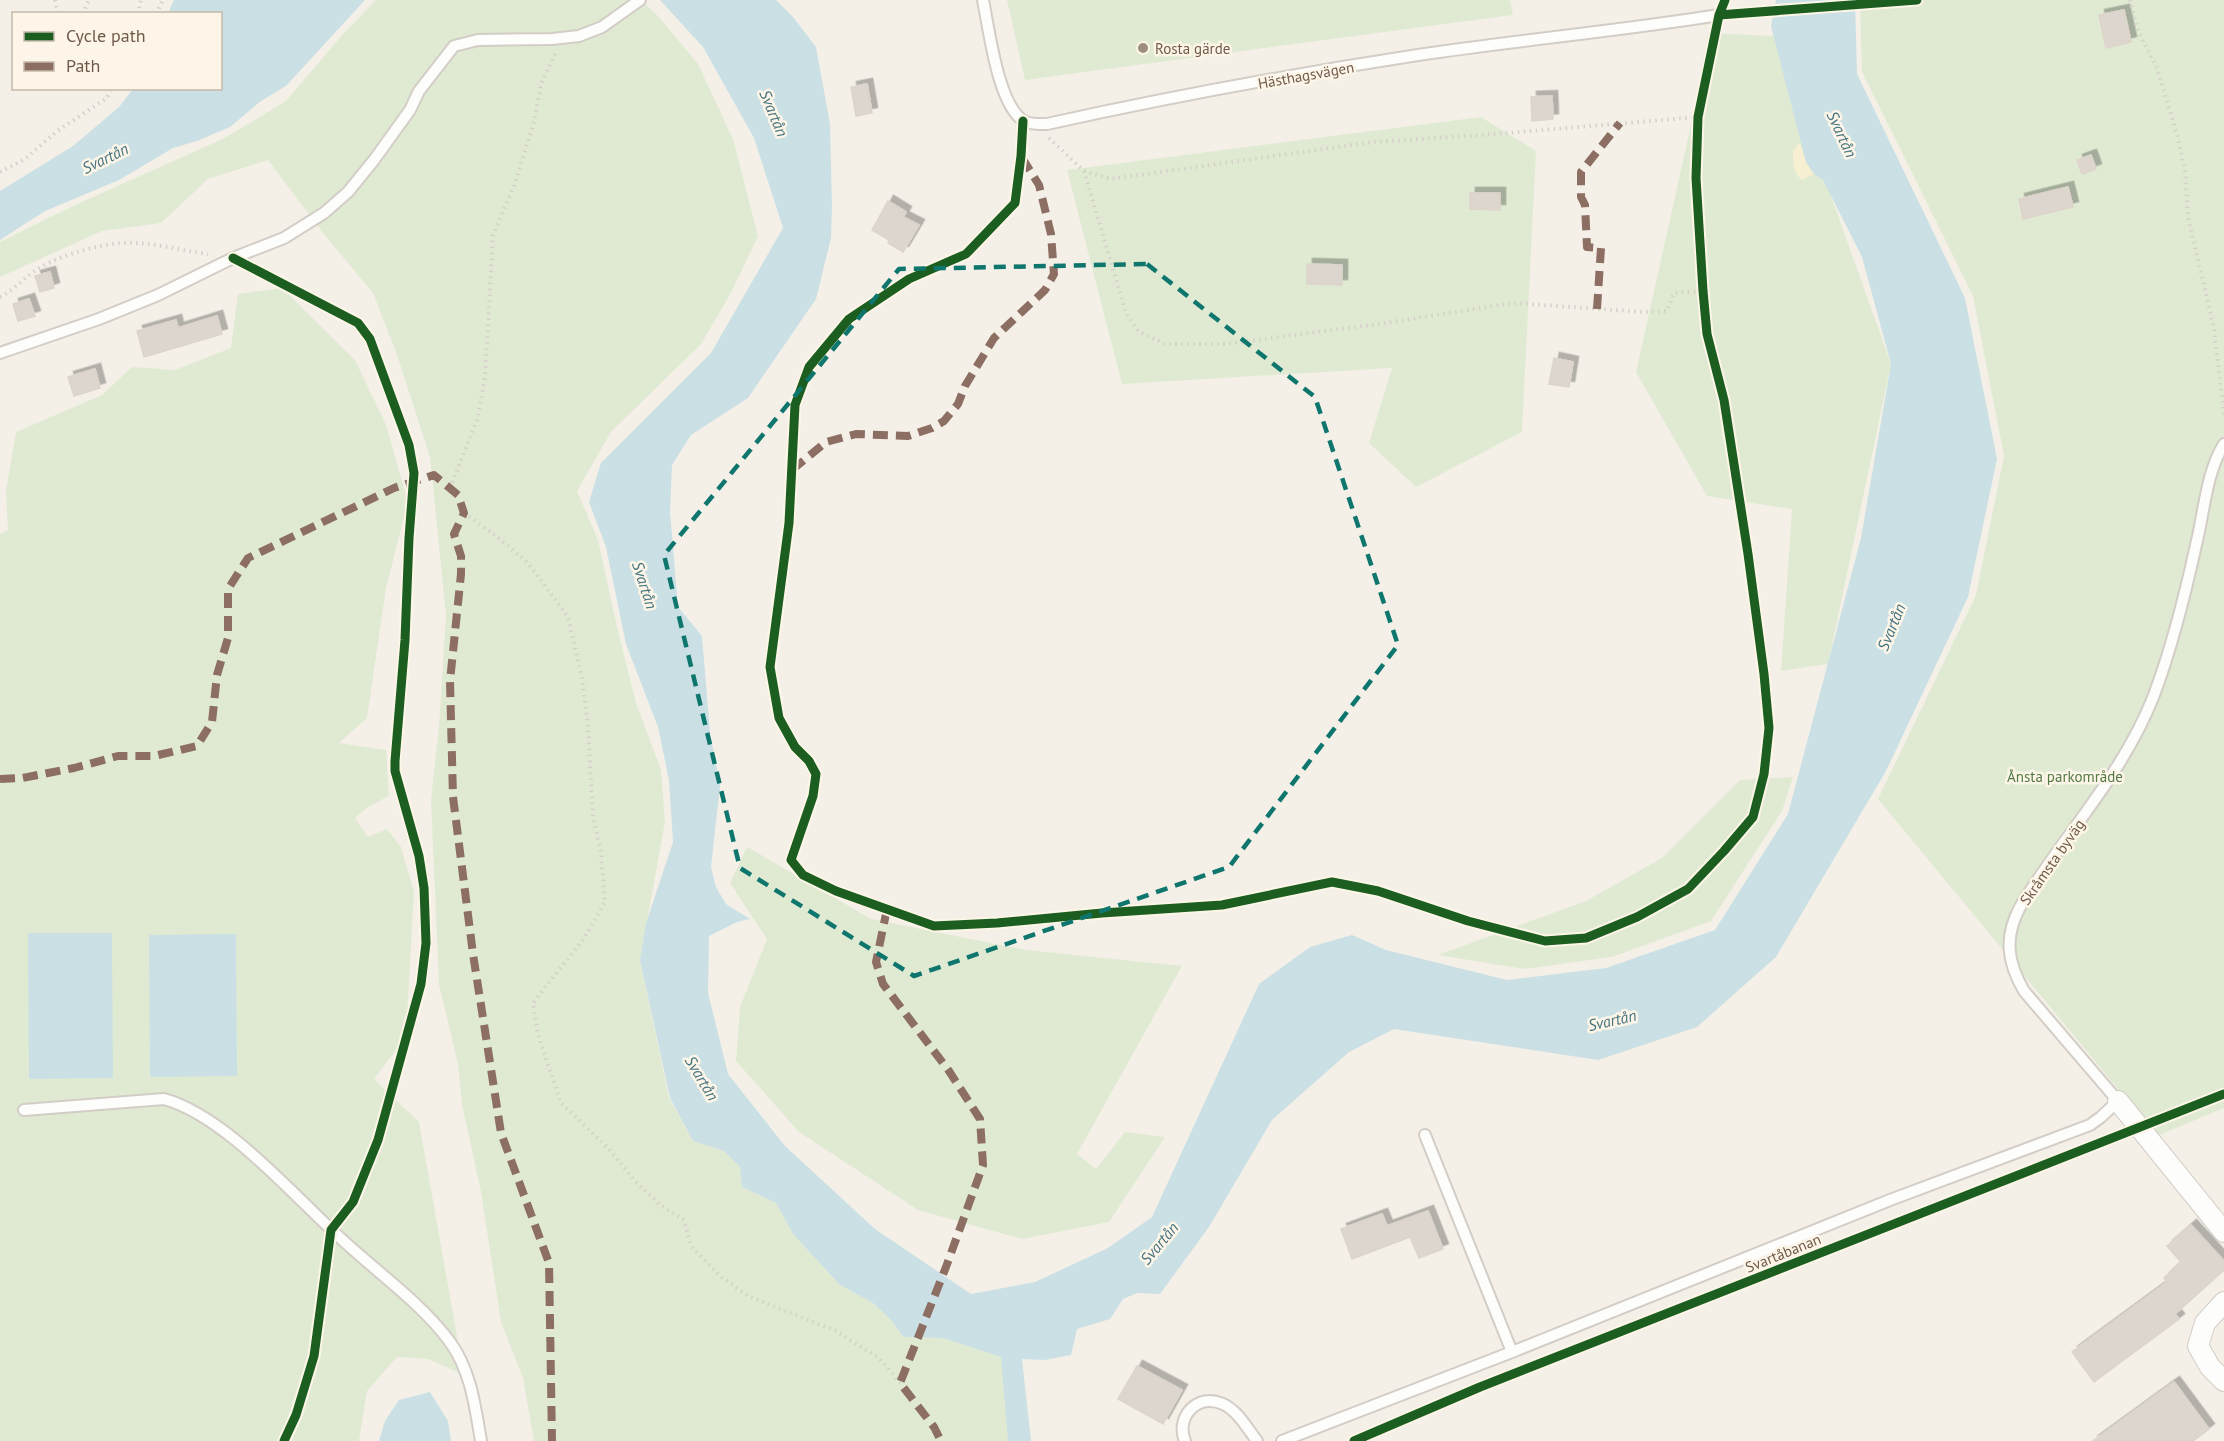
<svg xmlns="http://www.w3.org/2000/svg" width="2224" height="1441" font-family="'PT Sans',sans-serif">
<defs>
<filter id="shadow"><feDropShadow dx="5.5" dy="-5.5" stdDeviation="0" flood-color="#0004"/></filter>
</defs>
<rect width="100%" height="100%" fill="#f4f0e8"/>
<!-- green -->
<path fill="#e0ead3" d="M376,0H641L659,17L698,64L733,139L758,236L731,293L701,344L611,432L577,491L598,540L617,627L636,703L661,770L665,822L640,960L669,1098L693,1141L724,1151L740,1167L742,1187L776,1203L793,1234L840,1285L873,1303L891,1320L903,1337L943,1338L1002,1357L1009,1441H534L523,1378L501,1322L481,1192L462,1104L458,1064L439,985L431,800L439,726L446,615L430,457L396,352L373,293L323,233L268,160L208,179L161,223L102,231L0,277V242L75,205L225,138L286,101L343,34Z
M1007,0H1510L1513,15L1025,80Z
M1860,0H2224V1108L2157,1136L1878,799L1976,595L2004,456L1973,296L1862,72Z
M1708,33L1774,36L1891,364L1828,664L1781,671L1792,509L1707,496L1636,372L1689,134Z
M1481,117L1536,151L1522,432L1416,487L1369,443L1392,368L1122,384L1067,170Z
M282,288L355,360L386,425L408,502L386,588L367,718L339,743L386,750L389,796L368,807L355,818L368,837L387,829L401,847L414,892L406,1037L374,1079L419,1122L464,1375L428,1359L397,1357L367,1391L359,1441H0V534L8,530L6,491L16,432L102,395L132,367L175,370L231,348L238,294Z
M1793,777L1782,811L1711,921L1612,957L1524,969L1438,955L1586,901L1662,858L1740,780Z
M747,847L871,919L1026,950L1182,966L1077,1154L1096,1169L1125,1132L1165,1137L1109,1222L1022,1239L918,1210L799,1132L736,1061L740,1007L767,939L730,883Z"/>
<!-- sand -->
<path fill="#f6efd1" d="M1800,143L1806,162L1814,174L1802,180C1792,172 1793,162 1793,150Z"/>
<!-- water -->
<path fill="#cae0e4" d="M174,0H365L286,86L261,101L230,127L197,141L173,148L119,180L45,211L0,240V191L73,146L119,107L133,89L220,88V14L168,13Z
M660,0H776L793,17L816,47L830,124L832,206L831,238L816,299L748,398L691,435L672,465L670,512L678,607L702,636L710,733L720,786L711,867L716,887L726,904L750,919L737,922L709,936L708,993L728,1074L785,1146L875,1229L971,1294L1035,1282L1108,1248L1152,1217L1259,984L1310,947L1352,935L1386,950L1507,980L1606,968L1715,930L1788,814L1861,538L1891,364L1862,257L1823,180L1814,174L1806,162L1771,26L1776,0H1855L1857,74L1965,298L1997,459L1968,597L1886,771L1776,957L1697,1027L1598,1060L1394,1029L1349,1052L1272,1120L1209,1227L1160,1294L1137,1293L1123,1299L1110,1319L1077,1329L1071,1355L1045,1360L1022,1359L1031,1441H1008L1001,1357L943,1338L903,1337L891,1320L873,1303L840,1285L793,1234L776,1203L742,1187L740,1167L724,1151L693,1141L670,1098L640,960L646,923L673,842L669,780L658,727L626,644L606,547L589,502L601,463L711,353L783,228L754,138L703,47Z
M28,933H112L113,1078L29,1079Z
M236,934L237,1076L150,1077L149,935Z
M430,1392L448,1421L451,1441H379L385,1421L399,1400Z"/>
<!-- pier -->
<path fill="#f4f0e8" d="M1858,0V10L1771,15L1773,4Z"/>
<!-- building -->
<path fill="#ddd6ce" stroke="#ddd4ca" stroke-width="1.5" filter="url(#shadow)" d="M2124,10L2131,42L2106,48L2099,15Z
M867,84L872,113L856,116L851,87Z
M1552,96L1553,119L1532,121L1531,97Z
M2091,155L2096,169L2082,174L2077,160Z
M2068,187L2073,207L2023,219L2019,199Z
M1470,193H1500V210L1470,209Z
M888,201L906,212L903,217L919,225L903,252L888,243L889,240L872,230Z
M1307,264L1342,265V285L1307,284Z
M50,272L54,288L40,292L35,276Z
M29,299L35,316L18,321L13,304Z
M217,316L222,334L144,357L137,331L176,320L178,328Z
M1554,358L1573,362L1569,387L1549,384Z
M95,369L100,388L74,396L68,377Z
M1428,1211L1443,1249L1419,1258L1410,1237L1352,1259L1341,1229L1382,1214L1387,1226Z
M2191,1225L2224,1261V1270L2175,1314L2179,1319L2094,1382L2072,1352L2167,1282L2164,1278L2181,1262L2167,1246Z
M1137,1366L1182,1390L1163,1424L1118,1399Z
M2174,1382L2209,1429L2193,1441H2093Z"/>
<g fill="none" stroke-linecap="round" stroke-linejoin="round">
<!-- service casing -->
<g stroke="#d3cdc6" stroke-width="14">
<path id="service" d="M983,0C989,29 998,106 1024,121C1031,125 1040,124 1047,124C1169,97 1294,74 1418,55C1518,40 1619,31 1719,15
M0,353L99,319L158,295L233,258L284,238L324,213L348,192L374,160L410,110L419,91L454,46L478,40L552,39L579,36L602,27L640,0
M24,1110L164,1099C227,1116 298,1201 348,1245C381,1275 424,1306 450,1342C471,1371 475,1406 481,1441
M1425,1135L1512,1352
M1185,1441C1175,1417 1198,1392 1223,1404C1238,1411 1247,1428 1257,1441
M1282,1441L1512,1352L1890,1200L2090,1125L2101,1117L2118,1101L2024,991C2007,962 2004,937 2020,907C2064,835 2123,775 2154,695C2172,647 2185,595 2196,545C2204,513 2206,473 2224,444"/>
</g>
<!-- minor casing -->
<g stroke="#d3cdc6" stroke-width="22">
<path id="minor" d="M2118,1101L2224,1232
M2224,1302L2205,1323L2198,1346L2210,1367L2224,1381"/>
</g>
<!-- path -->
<path stroke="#d5d0ca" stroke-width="4" stroke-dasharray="1.5 4.5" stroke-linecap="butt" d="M55,0L58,14
M2130,0L2138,31L2157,68L2177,134L2185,171L2188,217L2214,328L2224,415
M83,14L89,0
M138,14L141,0
M156,14L163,0
M1049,138L1084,171L1110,179L1373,142L1482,135L1698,117
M1084,171L1126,313L1138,331L1165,344H1225L1372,325L1513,303L1644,312L1667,311L1674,293L1703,291
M0,172L25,159L56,132L107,98L111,88
M0,297C16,289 26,275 41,267C64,254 108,241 135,243C159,244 184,251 208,254
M450,488L477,420L485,378L493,235L514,186L534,122L541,84L556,52
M462,507L468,516L500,539L528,563L568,617L582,678L588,726L593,817L601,852L605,902L585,937L533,1003L538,1035L561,1103L609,1149L635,1181L660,1205L684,1220L691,1246L720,1276L748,1296L836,1331L880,1359L900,1383"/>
<!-- service -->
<use href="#service" stroke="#fdfdfc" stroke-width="10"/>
<!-- minor -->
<use href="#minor" stroke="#fdfdfc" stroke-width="20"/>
<!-- quiet -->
<path stroke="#8d6e63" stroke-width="8" stroke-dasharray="15 8" stroke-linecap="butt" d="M1597,309L1601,248L1587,247L1585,205L1581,197V172L1620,123
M792,470L826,442L856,434L908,436L932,428L944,421L958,404L965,386L994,338L1045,290L1054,274L1051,234L1039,185L1021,156
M0,779L22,778L74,768L118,756H154L197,746L212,722L217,675L228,638V589L248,558L394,488L434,475L458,495L464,513L454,534L461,556V574L450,681L453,797L473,954L501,1133L549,1263L552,1441
M887,909L876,962L883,984L949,1071L980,1119L983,1165L946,1267L900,1383L934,1427L941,1441"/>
<!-- cycleway casing -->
<g stroke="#fdf6e8" stroke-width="13">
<path id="cycleway" d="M1719,15L1917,0
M1023,121L1021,156L1015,203L966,254L909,279L849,319L809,367L795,405L789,523L770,667L779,718L795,747L809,761L816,774L813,796L791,860L803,875L836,891L934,926L997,923L1102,913L1222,905L1332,882L1378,891L1468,921L1545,941L1586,938L1637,917L1688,889L1724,851L1753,817L1764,774L1769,728L1764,674L1748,554L1724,400L1707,334L1703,291L1696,178L1698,117L1719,15L1725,0
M233,258L358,323L370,339L409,445L414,473L409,538L405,640L395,761V771L419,856L424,888L426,943L421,984L378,1140L353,1202L331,1230L314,1356L296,1415L284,1441
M1354,1441L1480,1387L2224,1094"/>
</g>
<!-- cycleway -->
<use href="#cycleway" stroke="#1b5e20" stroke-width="9"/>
</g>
<!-- marked area -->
<path fill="none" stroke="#0f766e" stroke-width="4.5" stroke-dasharray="12 8" stroke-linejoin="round" d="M1147,264L1315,397L1398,645L1229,867L914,976L740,868L664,555L899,269Z"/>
<!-- markers -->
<circle fill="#9e8e82" stroke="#fdf6e8" stroke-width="2" cx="1143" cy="48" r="6"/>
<g text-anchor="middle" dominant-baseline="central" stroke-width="5" stroke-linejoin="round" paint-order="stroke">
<!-- poi labels -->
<g font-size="15" fill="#705a4b" stroke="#fdf6e8" text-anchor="start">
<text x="1155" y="48">Rosta gärde</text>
</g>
<!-- street labels -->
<g font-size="15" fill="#705a4b" stroke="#fdf6e8">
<text transform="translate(1306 75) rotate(-10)">Hästhagsvägen</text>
<text transform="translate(2052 862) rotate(-55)">Skråmsta byväg</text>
<text transform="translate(1783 1253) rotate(-22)">Svartåbanan</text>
</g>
<!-- park labels -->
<g font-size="15" fill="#537a46" stroke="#fdf6e8">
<text x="2065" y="776">Ånsta parkområde</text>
</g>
<!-- water labels -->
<g font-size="16" font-style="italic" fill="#477481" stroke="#fdf6e8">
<text transform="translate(774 113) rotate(67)">Svartån</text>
<text transform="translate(1842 134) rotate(65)">Svartån</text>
<text transform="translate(105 158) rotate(-26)">Svartån</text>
<text transform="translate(645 585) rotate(72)">Svartån</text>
<text transform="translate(1891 627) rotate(-68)">Svartån</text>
<text transform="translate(1612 1020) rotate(-13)">Svartån</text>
<text transform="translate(702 1078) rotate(59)">Svartån</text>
<text transform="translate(1159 1243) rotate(-50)">Svartån</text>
</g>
</g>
<!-- legend -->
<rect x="12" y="12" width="210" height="78" fill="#fdf6e8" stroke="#c5b8a9" stroke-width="1.5"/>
<rect x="24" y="32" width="30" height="9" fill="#1b5e20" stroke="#c5b8a9" stroke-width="1.5"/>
<text x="66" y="42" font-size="18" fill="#705a4b">Cycle path</text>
<rect x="24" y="62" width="30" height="9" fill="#8d6e63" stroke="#c5b8a9" stroke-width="1.5"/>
<text x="66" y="72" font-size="18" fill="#705a4b">Path</text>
</svg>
